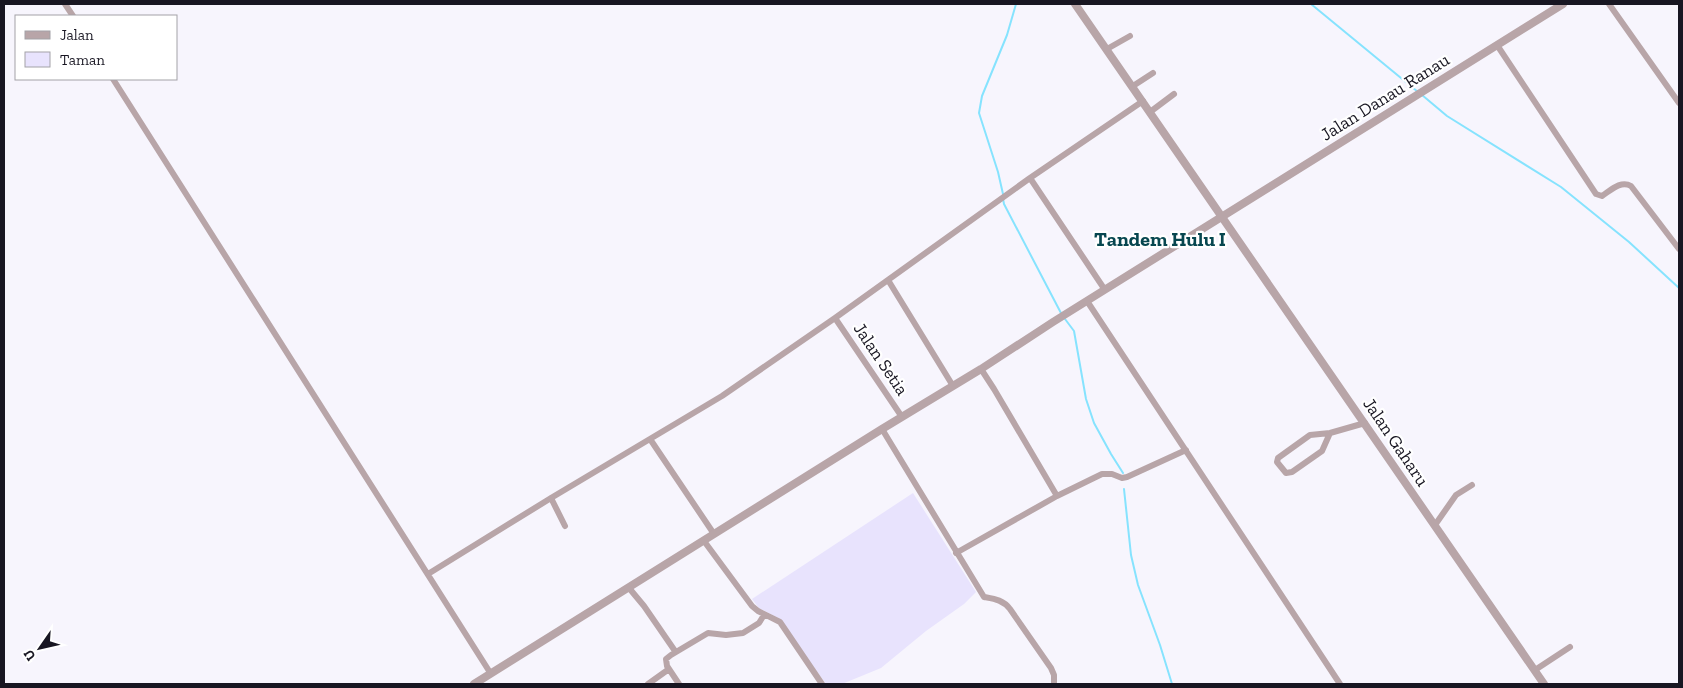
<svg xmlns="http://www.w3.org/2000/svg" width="1683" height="688" viewBox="0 0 1683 688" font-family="'Zilla Slab',serif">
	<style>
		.green { fill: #e8e3fd }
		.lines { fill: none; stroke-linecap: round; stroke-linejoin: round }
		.stream { stroke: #86e3fe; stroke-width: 2 }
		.minor { stroke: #b8a5a8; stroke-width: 6 }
		.tertiary { stroke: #b8a5a8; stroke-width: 8 }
		.labels { text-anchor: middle; stroke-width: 4.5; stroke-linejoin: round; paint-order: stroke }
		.street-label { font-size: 18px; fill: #181622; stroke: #fff }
		.quarter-label { font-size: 20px; font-weight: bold; fill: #074750; stroke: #fff }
	</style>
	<rect width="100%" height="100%" fill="#f7f5fd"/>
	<!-- green -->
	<path class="green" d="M913,493L976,592L964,604L926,631L881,668L842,684H826L778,618L759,608L752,599Z"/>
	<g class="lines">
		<!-- stream -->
		<path class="stream" d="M1311,4L1418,92
			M1422,95L1447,116L1561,187L1629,242L1679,288
			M1003,194L998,172L979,113L982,96L1007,35L1016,4
			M1003,199L1004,204L1062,315
			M1065,319L1074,331L1086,399L1094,423L1111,454L1123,473
			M1124,489L1131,555L1138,585L1160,645L1172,684"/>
		<!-- minor -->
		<path class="minor" d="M65,4L73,16
			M1609,4L1679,103
			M1497,45L1596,194L1602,196C1611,190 1621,180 1631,186L1679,249
			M1107,49L1130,36
			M113,79L491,674
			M1133,86L1153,73
			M1150,112L1174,94
			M1030,178L1105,290
			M888,280L953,386
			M1087,301L1340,684
			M835,318L902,417
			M981,369L994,389L1057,496
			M882,429L984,597C995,599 1003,600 1010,609L1051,668L1054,675V684
			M1330,433L1322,451L1292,472L1286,473L1277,462L1278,458L1310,435L1330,433L1365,423
			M650,439L714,534
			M551,498L565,526
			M1435,525L1456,495L1472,485
			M704,541L752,606L758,611L780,622L822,684
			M956,553L1057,496L1102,474H1112L1122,478L1127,477L1186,450
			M428,574L551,498L722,396L835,318L1030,178L1143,101
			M629,588L644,606L675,651
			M1535,670L1570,647
			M648,684L669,669
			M679,684L667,666L666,659L671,655L708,633L726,635L743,633L759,623L764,615"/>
		<!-- tertiary -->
		<path class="tertiary" d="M1075,4L1544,684
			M474,684L882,429L981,369L1053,322L1563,4"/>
	</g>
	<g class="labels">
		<!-- street labels -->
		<g class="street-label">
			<text transform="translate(1385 97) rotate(-32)" y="6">Jalan Danau Ranau</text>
			<text transform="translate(881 359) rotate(56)" y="6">Jalan Setia</text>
			<text transform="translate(1396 442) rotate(56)" y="6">Jalan Gaharu</text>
		</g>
		<!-- quarter labels -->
		<g class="quarter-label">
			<text x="1160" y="246">Tandem Hulu I</text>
		</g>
	</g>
	<!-- border -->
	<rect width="1683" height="688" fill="none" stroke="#181622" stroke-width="10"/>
	<!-- legend -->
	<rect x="15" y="15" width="162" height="65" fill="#ffffff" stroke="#a3a2a7"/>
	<rect x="25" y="31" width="25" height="8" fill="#b8a5a8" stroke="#a3a2a7"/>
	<text x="60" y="40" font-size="15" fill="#181622">Jalan</text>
	<rect x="25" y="52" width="25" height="15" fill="#e8e3fd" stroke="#a3a2a7"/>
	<text x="60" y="65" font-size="15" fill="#181622">Taman</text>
	<!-- north arrow -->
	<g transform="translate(40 648) rotate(236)" stroke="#ffffff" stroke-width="4" paint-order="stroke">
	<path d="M0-4L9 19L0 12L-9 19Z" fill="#181622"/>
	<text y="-8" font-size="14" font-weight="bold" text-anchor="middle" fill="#181622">U</text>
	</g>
</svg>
